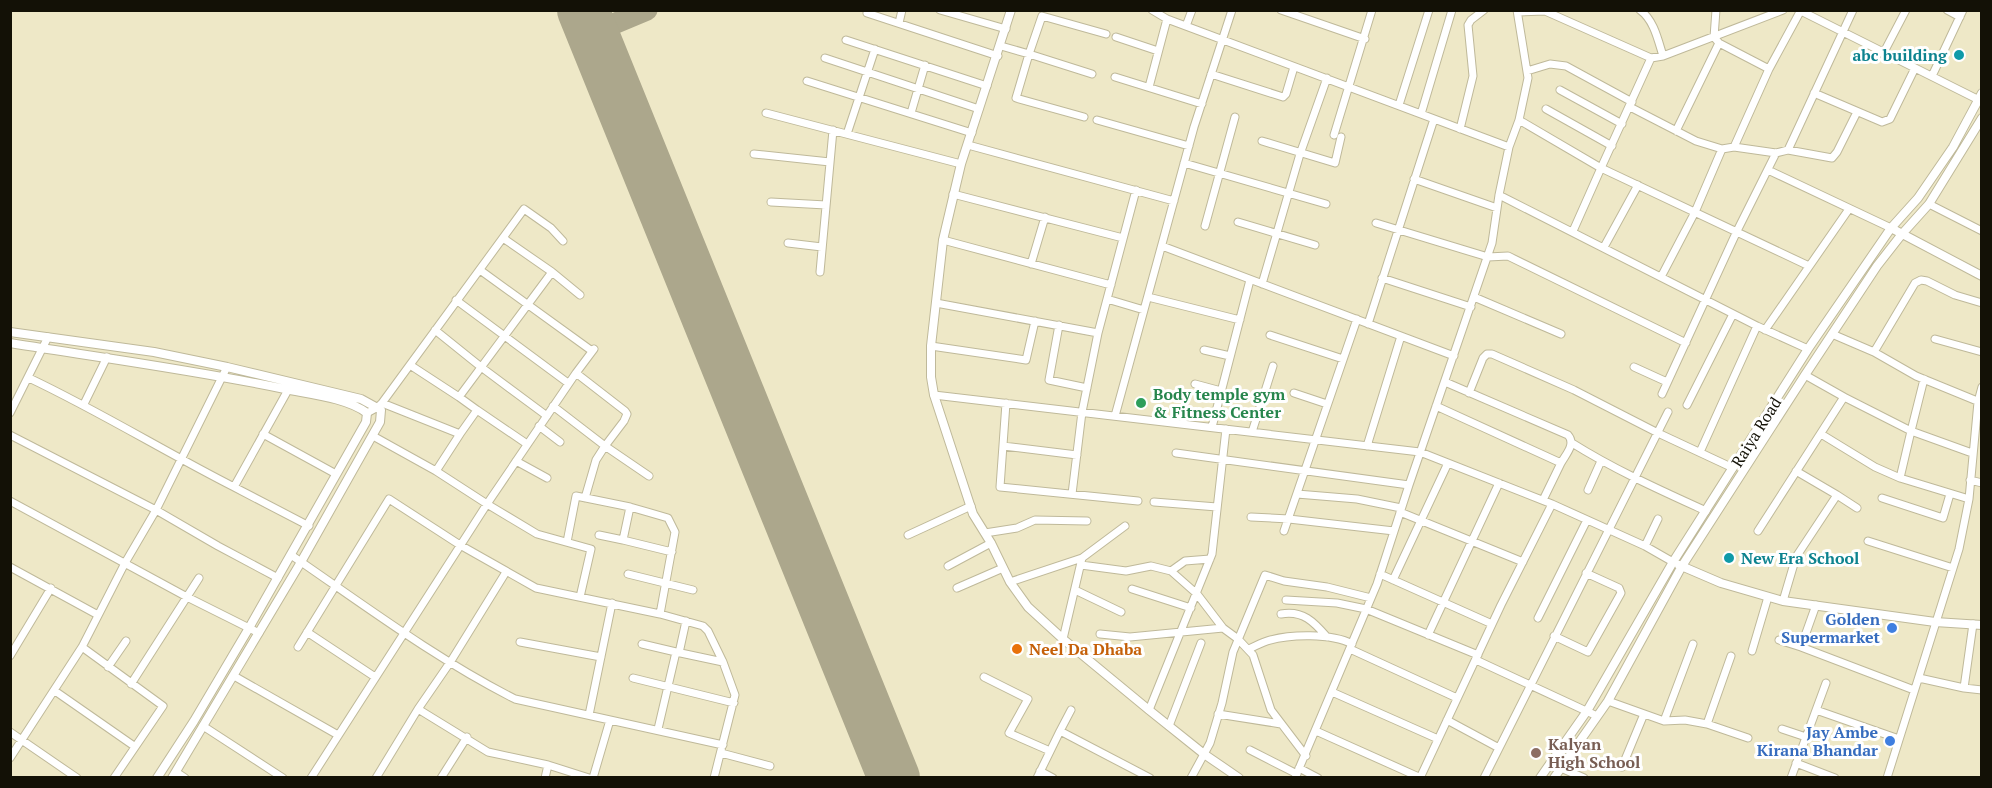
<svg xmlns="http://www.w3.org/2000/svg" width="1992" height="788" viewBox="0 0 1992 788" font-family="'PT Serif',serif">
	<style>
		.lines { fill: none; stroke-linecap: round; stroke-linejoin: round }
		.taxiway { stroke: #aca78c; stroke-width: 21 }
		.runway { stroke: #aca78c; stroke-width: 52 }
		.minor-casing { stroke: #bfb99a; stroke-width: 9 }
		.tertiary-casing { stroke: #bfb99a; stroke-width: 10 }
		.minor { stroke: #fff; stroke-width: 7 }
		.tertiary { stroke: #fff; stroke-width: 8 }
		.culture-dot { fill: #0f9aa8; stroke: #fff; stroke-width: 2 }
		.leisure-dot { fill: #2e9e5b; stroke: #fff; stroke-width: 2 }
		.shop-dot { fill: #3f7fe0; stroke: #fff; stroke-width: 2 }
		.food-dot { fill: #e8710a; stroke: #fff; stroke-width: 2 }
		.education-dot { fill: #8d6e63; stroke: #fff; stroke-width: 2 }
		.labels { text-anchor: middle; stroke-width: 6; stroke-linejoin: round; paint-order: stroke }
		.culture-label { font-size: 16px; font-weight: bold; fill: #0d838f; stroke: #fff; text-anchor: end }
		.leisure-label { font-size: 16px; font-weight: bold; fill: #27864d; stroke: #fff; text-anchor: start }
		.street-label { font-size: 16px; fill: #131106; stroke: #fff }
		.shop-label { font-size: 16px; font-weight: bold; fill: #366cbe; stroke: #fff; text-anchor: end }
		.food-label { font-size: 16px; font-weight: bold; fill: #c56008; stroke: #fff; text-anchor: start }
		.education-label { font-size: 16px; font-weight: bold; fill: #785e54; stroke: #fff; text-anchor: start }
	</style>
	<rect width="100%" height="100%" fill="#eee8c7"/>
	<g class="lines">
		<!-- taxiway -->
		<path class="taxiway" d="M585,10L586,17
			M592,33L647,10"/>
		<!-- runway -->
		<path class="runway" d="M583,10L894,778"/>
		<!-- minor casing -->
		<g class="minor-casing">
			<path id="minor" d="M940,10L1006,29
				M1152,10L1167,19L1509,147
				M1281,10L1365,39
				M1640,10C1654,20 1658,40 1663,56
				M1716,10L1714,37L1719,43L1769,69
				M1947,10L1960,17
				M1801,11L1981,101
				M1518,12L1545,11L1651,58L1663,56L1783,10
				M867,13L998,56
				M899,23L902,10
				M1186,26L1192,10
				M1116,37L1158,51
				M846,40L987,86
				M1001,46L1029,54L1042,16L1106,34
				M1883,54L1906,10
				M825,58L979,109
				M1527,71L1550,64L1566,66L1632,102
				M1211,74L1283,97L1286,94L1294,67
				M1932,76L1963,10
				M1115,77L1202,104
				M807,81L972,133
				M1149,87L1167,19
				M1560,90L1622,124
				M1814,93L1882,122L1890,119L1915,68
				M1399,105L1429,10
				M1630,107L1696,141L1722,149L1695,212L1661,277
				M1546,109L1612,146
				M766,113L961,164
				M911,113L925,65
				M1421,114L1452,10
				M1084,117L1016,98L1029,54L1092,74
				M1097,120L1189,146
				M1519,120L1601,168L1651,58
				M1460,129L1473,76L1468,25L1471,20L1484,10
				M1676,131L1719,43
				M847,134L875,49
				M1334,135L1372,10
				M1262,141L1335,163L1341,137
				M968,145L1174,201
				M1734,147L1769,69L1801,10
				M1722,149L1734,147L1776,153L1788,150L1832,158L1837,152L1857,112
				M1788,150L1853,10
				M754,154L830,162
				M1184,163L1326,204
				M1768,170L1891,228
				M1414,179L1497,208
				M953,194L1123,238
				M1499,195L1757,326L1808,349
				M771,202L826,205
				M1929,204L1982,231
				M1238,222L1315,245
				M1376,223L1488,257L1508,256L1686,343
				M1205,226L1235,117
				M1573,231L1601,168L1809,266
				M943,240L1111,285
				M788,243L822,247
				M1162,246L1454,356
				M1604,247L1638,185
				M1031,264L1045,217
				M480,270L592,351
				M552,272L580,295
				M820,272L833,130
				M1382,278L1471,307
				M1262,284L1300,154L1327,78
				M1148,297L1240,320
				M1474,297L1561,334
				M1107,299L1144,310
				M456,300L568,383
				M936,303L1098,333L1082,412L1072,494
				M1368,324L1434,119
				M1059,325L1049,380L1087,388
				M435,330L481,367L547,416
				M1765,330L1849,209
				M1098,333L1136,190
				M1832,334L1874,352L1916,376L1982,403
				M1270,335L1343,359
				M1935,339L1982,352
				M931,346L1026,360L1035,321
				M1204,350L1230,356
				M1874,352L1915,283L1921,280L1927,281L1955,295L1982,303
				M410,365L459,397
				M1634,367L1667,382
				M576,373L594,349
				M29,378C99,411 165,452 234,487L288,390
				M1924,379L1911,431L1972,453
				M1445,382L1568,435C1576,444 1566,454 1561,463
				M1195,384L1221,391
				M1294,393L1327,404
				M1469,393L1483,358L1487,354H1492L1574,390L1658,433L1733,468
				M1662,394L1737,231L1776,153
				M934,395L1420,452L1552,504L1645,546L1673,562
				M1844,397L1911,431L1900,478
				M382,403L524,209L551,228L563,241
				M1006,403L1000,487L1138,501
				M84,404L107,357
				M1687,405L1733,314
				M553,406L605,446L596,460L585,498
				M1436,406L1561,463L1543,500
				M477,410L527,444
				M10,413L48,337
				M367,413L378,407L382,403L460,434L477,410L459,397L552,272L503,238
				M1115,416L1194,127L1232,10
				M539,426L560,442
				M1212,427L1250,280
				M1252,432L1273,366
				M263,434L336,474
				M1821,434L1875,467L1900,478L1969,499
				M10,435L156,510L218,546L278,578
				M373,436L436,471L487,504L576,373L625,411L627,414L624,421L605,446L649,476
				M1572,443C1615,470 1660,490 1706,511
				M1003,446L1077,455
				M1367,446L1401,336
				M1700,452L1757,326
				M1176,453L1409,485
				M516,461L547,478
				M436,471L460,434
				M1970,480L1982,483
				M234,487L309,526
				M1588,490L1601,461
				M1297,494L1357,499L1401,508
				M1837,495L1857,508
				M1882,498L1943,518L1950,494
				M10,501L187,597L259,633
				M1154,502L1217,507
				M630,507L623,540L672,552
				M1400,512L1523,562
				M1251,517L1289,519L1394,531
				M1284,531L1357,319
				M1758,531L1844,397L1805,375
				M985,533L1017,528L1035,520L1087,521
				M599,535L623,540
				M908,535L971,506
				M1868,541L1953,568
				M567,542L576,496L630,507L668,518L675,532L660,614
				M1645,546L1658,519
				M291,555C364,605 436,659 515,699L723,745
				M1081,565L1126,571L1151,566L1171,571L1197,594L1223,628L1130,637L1100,634
				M948,566L991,543
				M10,567L98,615
				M1171,571L1185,561L1210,559
				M506,572L451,661L418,709L488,752L548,765L545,778
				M628,574L693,590
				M1380,574L1492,624
				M1393,580L1448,463
				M1010,582L1082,558
				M957,588L1003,568
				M1132,589L1191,608
				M1075,590L1121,612
				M1286,600L1337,603L1366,609L1478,655
				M1783,601L1796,557L1837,495L1796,471
				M1816,605L1801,647L1914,690
				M1281,614C1303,610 1314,622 1327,637
				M1538,618L1587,520
				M1223,628L1238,639L1253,655L1271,710L1306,756
				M307,632L375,677
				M1428,635L1499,483
				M1554,636L1588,652L1621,593L1619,588L1586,573
				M1063,639L1082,558L1125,526
				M1779,640L1801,647
				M520,642L601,657
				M642,644L676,652
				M82,647L163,706L114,778
				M298,647L389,499L460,545L536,588L660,614L703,626L708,631L723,662L735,695L714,778
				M1249,649C1255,646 1261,643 1267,641C1289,634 1332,633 1352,644
				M1350,649L1457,698
				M1752,651L1768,597
				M679,653L686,621
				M10,656L51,588
				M1476,660L1597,716
				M108,667L126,641
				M234,676L338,735
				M984,677L1028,699L1009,733L1050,751
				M633,678L734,703
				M1919,678L1964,688L1973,624
				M131,684L199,578
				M1964,688L1982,690
				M55,691L134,746
				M1332,692L1438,739
				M1608,701L1664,721L1685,720L1707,724L1731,656
				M1149,710L1212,554L1226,429
				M1816,710L1899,739
				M1218,714L1281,724
				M589,715L612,603
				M1447,720L1499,748
				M1664,721L1693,644
				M1707,724L1748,738
				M203,726L283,778
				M1169,726L1201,643
				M658,729L676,652L723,662
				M1782,729L1806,737
				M1060,731L1071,710
				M1316,731L1421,778
				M10,732L77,778
				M1250,750L1297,774
				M721,753L770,766
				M10,758L82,647L125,563L156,510L227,367
				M1796,763L1835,778
				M548,765L589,778
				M1622,767L1644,714
				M1299,768L1318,778
				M1561,768L1584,778
				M1040,771L1053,778
				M176,772L185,778
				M311,778L487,504L537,534L591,549L580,597
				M376,778L418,709
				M441,778L467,737
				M593,778L610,720
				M1037,778L1060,731L1150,778
				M1191,778L1210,743L1222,703L1233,652L1265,575L1284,581L1327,587L1371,598
				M1295,778L1377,584L1409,485L1492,243L1499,195L1509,147L1519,120L1528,78L1517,10
				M1420,778L1501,605L1552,504
				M1484,778L1668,412
				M1791,778L1826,683
				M1887,778L1959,549L1969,499L1978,402L1982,387"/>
		</g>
		<!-- tertiary casing -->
		<g class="tertiary-casing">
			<path id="tertiary" d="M1011,10L961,164L943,240L931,346V377L934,395L973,514L991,543L1010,582L1028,607L1063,639L1149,710L1204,754L1239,778
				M1891,228L1982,276
				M10,332L154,352L227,367L361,399L381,410L380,422L301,562L172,778
				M10,343C102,358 194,370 285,389C309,394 348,398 367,413L366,422L249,628L194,721L157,778
				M1679,565L1721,583L1783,601L1935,622L1982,625
				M1540,778L1587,711L1673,562L1808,349L1891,228L1918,198L1953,147L1982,93
				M1554,778L1608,701L1682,566L1805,375L1877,266L1902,234L1929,204L1982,118"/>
		</g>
		<!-- minor -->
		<use href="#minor" class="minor"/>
		<!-- tertiary -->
		<use href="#tertiary" class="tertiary"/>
	</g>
	<!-- markers -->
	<g class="culture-dot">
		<circle cx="1959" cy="55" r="6"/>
		<circle cx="1729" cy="558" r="6"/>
	</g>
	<circle class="leisure-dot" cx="1141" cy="403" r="6"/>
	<g class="shop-dot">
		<circle cx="1892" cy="628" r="6"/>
		<circle cx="1890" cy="741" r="6"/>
	</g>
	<circle class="food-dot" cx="1017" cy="649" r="6"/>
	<circle class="education-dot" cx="1536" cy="753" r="6"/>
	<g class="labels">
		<!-- culture labels -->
		<g class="culture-label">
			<text x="1947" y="61">abc building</text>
			<text x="1741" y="564" text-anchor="start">New Era School</text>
		</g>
		<!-- leisure labels -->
		<g class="leisure-label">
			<text x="1153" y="400">Body temple gym<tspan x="1153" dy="18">&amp; Fitness Center</tspan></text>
		</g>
		<!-- street labels -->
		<g class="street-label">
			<text transform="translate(1756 432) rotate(-58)" y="6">Raiya Road</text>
		</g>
		<!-- shop labels -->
		<g class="shop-label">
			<text x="1880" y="625">Golden<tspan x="1880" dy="18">Supermarket</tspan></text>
			<text x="1878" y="738">Jay Ambe<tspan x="1878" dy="18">Kirana Bhandar</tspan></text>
		</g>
		<!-- food labels -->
		<g class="food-label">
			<text x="1029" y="655">Neel Da Dhaba</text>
		</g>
		<!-- education labels -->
		<g class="education-label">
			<text x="1548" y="750">Kalyan<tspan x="1548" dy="18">High School</tspan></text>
		</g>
	</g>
	<!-- border -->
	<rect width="1992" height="788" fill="none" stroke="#131106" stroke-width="24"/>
</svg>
